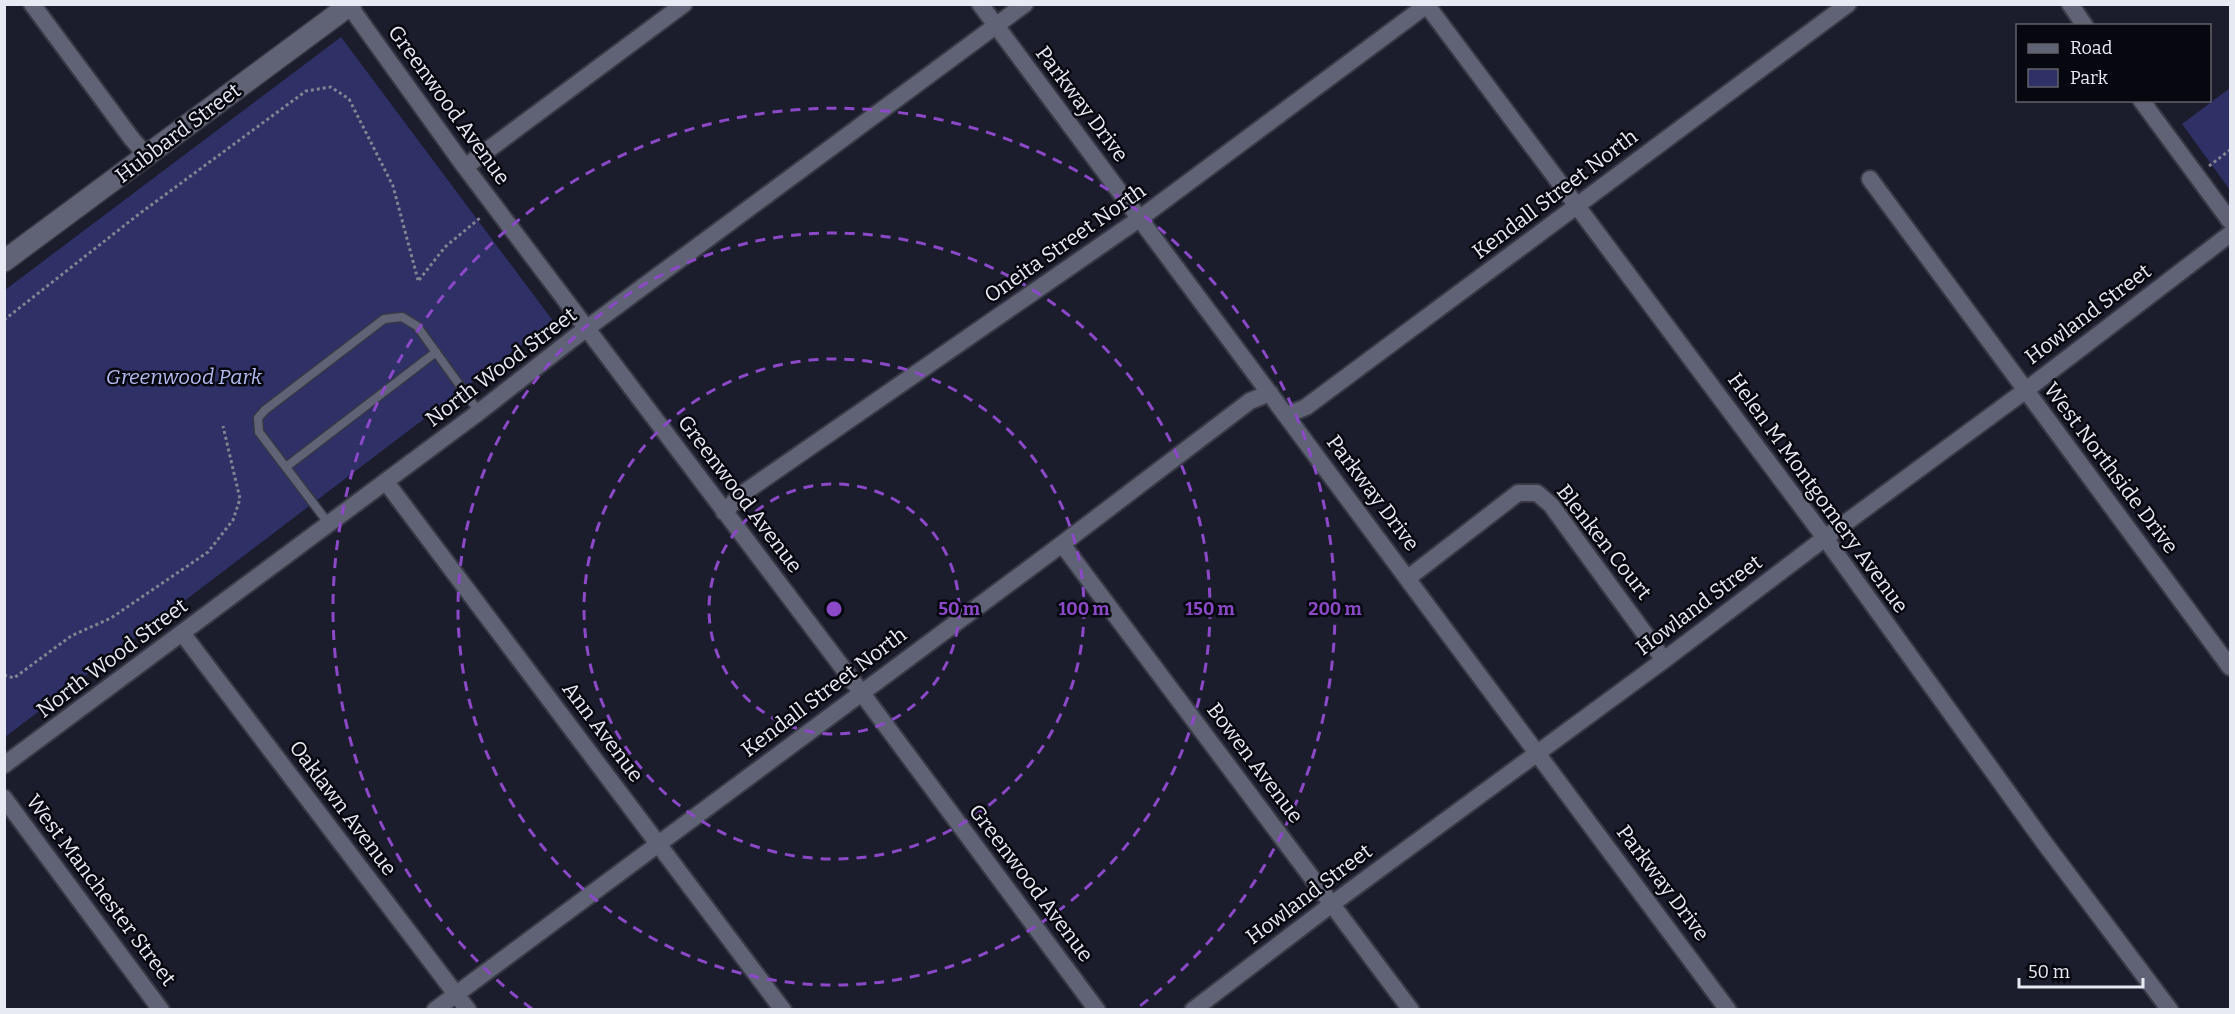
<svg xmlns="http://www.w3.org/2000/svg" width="2235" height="1014" viewBox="0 0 2235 1014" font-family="Bitter,serif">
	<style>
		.green { fill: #2e3066 }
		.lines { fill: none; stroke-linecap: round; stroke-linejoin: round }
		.service-casing { stroke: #383945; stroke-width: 11 }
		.minor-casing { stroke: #383945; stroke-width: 20 }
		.tertiary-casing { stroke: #383945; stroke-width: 24 }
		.path { stroke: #828491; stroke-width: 3; stroke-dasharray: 3 3; stroke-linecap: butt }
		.service { stroke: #606376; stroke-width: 8 }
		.minor { stroke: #606376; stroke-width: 16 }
		.tertiary { stroke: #606376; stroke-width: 21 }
		.ring { fill: none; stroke: #8b48c7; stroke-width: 3; stroke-dasharray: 10 8 }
		.labels { text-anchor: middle; stroke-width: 5; stroke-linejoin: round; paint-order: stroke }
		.street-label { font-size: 21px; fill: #e7e9f3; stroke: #07080f }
		.park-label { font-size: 21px; font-style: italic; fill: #b3baf1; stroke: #07080f }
		.centre { fill: #8b48c7; stroke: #07080f; stroke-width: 3 }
		.ring-label { font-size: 18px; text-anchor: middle; font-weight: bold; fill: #8b48c7; stroke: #07080f; stroke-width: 5; stroke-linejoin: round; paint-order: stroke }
	</style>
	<rect width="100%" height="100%" fill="#1b1d2d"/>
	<!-- green -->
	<path class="green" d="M341,37L553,321L5,737V290Z
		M2230,88V190L2182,124Z"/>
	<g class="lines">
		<!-- service casing -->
		<g class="service-casing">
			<path id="service" d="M286,467L436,352
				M329,524L259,432L258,418L265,410L384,319L402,317L417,326L479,412"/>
		</g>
		<!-- minor casing -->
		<g class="minor-casing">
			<path id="minor" d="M32,4L132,139L147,156
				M348,4L465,167L861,692L1097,1010
				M980,4L1728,1010
				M1426,4L1825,538L2043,841L2170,1010
				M2070,4L2085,26
				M2141,100L2230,221
				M465,167L684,4
				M1870,179L2230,667
				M1287,415L1306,407L1848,4
				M386,482L783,1010
				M724,512L742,494L1139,219L1428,4
				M1062,544L1411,1010
				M1408,578L1518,493H1537L1551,505L1664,660
				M182,633L468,1010
				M4,765L479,412L571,340L1025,4
				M4,798L161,1010
				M435,1010L1062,544L1250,401L1270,393
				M1193,1010L1332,904L1664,660L1825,538L2026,390L2230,234"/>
		</g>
		<!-- tertiary casing -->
		<g class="tertiary-casing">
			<path id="tertiary" d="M4,261L351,4"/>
		</g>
		<!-- path -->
		<path class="path" d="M2209,166L2230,150
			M419,280L445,247L480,218
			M4,320L139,214L306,91L331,87L349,99L393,186L418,280
			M4,675L14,678L71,636L111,618L208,552L233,520L240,499L223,426"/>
		<!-- service -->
		<use href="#service" class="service"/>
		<!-- minor -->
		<use href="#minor" class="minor"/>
		<!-- tertiary -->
		<use href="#tertiary" class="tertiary"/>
	</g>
	<!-- distance rings -->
	<g class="ring">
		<circle cx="834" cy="609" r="125"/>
		<circle cx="834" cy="609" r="250"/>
		<circle cx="834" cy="609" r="376"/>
		<path d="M532 1009A501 501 0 1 1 1136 1009"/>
	</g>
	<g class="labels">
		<!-- street labels -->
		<g class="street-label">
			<text transform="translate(1082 104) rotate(53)" y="7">Parkway Drive</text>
			<text transform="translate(449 105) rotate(54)" y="7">Greenwood Avenue</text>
			<text transform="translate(178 133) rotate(-37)" y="7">Hubbard Street</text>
			<text transform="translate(1555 194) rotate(-37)" y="7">Kendall Street North</text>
			<text transform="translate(1065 243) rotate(-35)" y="7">Oneita Street North</text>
			<text transform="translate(2088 314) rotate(-37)" y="7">Howland Street</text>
			<text transform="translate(501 367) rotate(-37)" y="7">North Wood Street</text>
			<text transform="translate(2111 468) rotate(53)" y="7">West Northside Drive</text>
			<text transform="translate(1373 493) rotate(53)" y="7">Parkway Drive</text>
			<text transform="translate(1818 493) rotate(54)" y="7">Helen M Montgomery Avenue</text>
			<text transform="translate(740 494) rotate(53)" y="7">Greenwood Avenue</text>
			<text transform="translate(1604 542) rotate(52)" y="7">Blenken Court</text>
			<text transform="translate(1699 605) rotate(-37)" y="7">Howland Street</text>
			<text transform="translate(112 658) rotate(-37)" y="7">North Wood Street</text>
			<text transform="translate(824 692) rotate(-37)" y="7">Kendall Street North</text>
			<text transform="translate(603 732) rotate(53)" y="7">Ann Avenue</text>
			<text transform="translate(1255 763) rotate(53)" y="7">Bowen Avenue</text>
			<text transform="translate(343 808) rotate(53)" y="7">Oaklawn Avenue</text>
			<text transform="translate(1031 883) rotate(53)" y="7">Greenwood Avenue</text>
			<text transform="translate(1663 883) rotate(53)" y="7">Parkway Drive</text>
			<text transform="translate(101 890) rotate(53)" y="7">West Manchester Street</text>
			<text transform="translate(1309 894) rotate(-37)" y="7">Howland Street</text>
		</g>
		<!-- park labels -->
		<g class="park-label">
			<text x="184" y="384">Greenwood Park</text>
		</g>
	</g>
	<circle cx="834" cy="609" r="9" class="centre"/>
	<g class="ring-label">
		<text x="959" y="615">50 m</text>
		<text x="1084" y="615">100 m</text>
		<text x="1210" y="615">150 m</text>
		<text x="1335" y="615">200 m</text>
	</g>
	<!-- border -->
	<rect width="2235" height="1014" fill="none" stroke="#e7e9f3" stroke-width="12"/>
	<!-- legend -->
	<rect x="2016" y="24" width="195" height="78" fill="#07080f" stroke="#61626a" stroke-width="1.5"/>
	<rect x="2028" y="44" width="30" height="9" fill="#606376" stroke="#61626a" stroke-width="1.5"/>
	<text x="2070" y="54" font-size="18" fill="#e7e9f3">Road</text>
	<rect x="2028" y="69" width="30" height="18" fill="#2e3066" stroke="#61626a" stroke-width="1.5"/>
	<text x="2070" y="84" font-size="18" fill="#e7e9f3">Park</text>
	<!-- scale -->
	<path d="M2019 978v9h124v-9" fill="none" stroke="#e7e9f3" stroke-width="3"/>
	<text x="2028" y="978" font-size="18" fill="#e7e9f3" stroke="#07080f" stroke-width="4.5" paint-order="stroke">50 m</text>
</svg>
